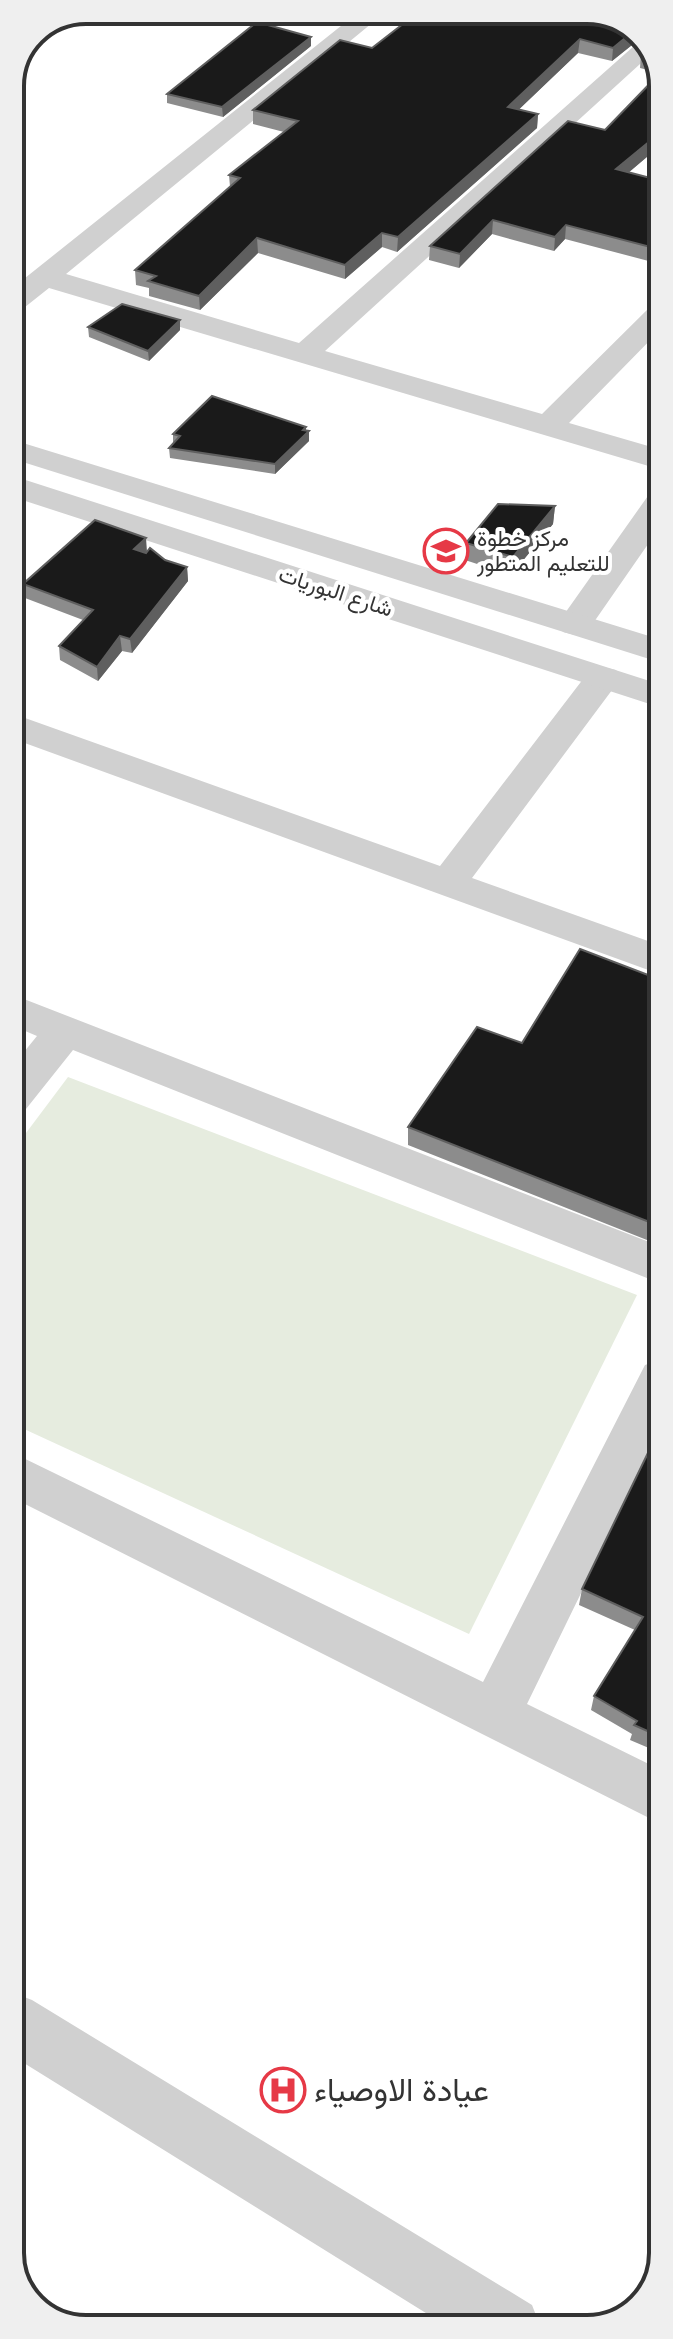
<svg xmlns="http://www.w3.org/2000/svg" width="673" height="2339" viewBox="0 0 673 2339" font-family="Poppins,Vazirmatn,sans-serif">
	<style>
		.green { fill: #e6ecdf }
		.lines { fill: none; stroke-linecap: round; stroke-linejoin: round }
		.minor { fill: #d0d0d0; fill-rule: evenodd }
		.tertiary { fill: #d0d0d0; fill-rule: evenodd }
		.wall { fill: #8c8c8c }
		.shaded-wall { fill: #5f5f5f }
		.building { fill: #1a1a1a; stroke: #5f5f5f; stroke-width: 2 }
		.labels { text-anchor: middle; stroke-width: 8; stroke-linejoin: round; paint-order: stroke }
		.far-poi-label { font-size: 22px; fill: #333; stroke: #fff; text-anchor: start }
		.far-street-label { font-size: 22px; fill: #333; stroke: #fff }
		.near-poi-label { font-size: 32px; fill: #333; stroke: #fff; text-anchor: start }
		.rim { fill: none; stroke: #333; stroke-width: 4 }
	</style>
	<rect width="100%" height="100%" fill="#fff"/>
	<!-- green -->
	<path class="green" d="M68,1077L637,1295L469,1634L11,1423V1153Z"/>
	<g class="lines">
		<!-- minor -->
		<path class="minor" d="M361,10H388L66,274L299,343L643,38L651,54L325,351L542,414L652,305L662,302V328L569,423L662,450V470L49,288L20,311L10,314V290Z
			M662,490V524L587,632L575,635L563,632L558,624L563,616L650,493Z
			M603,667L616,670L621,678L472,878L662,946V975L11,738V713L440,866L590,670Z
			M11,994L662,1247V1284L73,1050L26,1109L11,1114V1068L37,1036L11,1025Z
			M662,1359V1427L527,1704L663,1771V1825L11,1497V1452L483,1682L645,1365Z
			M11,1992L32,2000L532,2305L541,2328H450L11,2055Z"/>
		<!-- tertiary -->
		<path class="tertiary" d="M10,439L662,640V663L10,458Z
			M10,475L662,685V708L10,496Z"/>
	</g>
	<!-- wall -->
	<path class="wall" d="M637,29L642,37L612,61L578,53L519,109L538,114L537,128L397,252L382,247L345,279L258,253L200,310L149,296V288L136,285L135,270L230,187L229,175L284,132L253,124V110L372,48Z
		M311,46L223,117L167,103V94Z
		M648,48L661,71V145L628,173L662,181V262L660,264L565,239L554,251L492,234L459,268L429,260L430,246L605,130L660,73L640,68L641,54Z
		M180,320V330L149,361L89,337L88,327Z
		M306,430L309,441L275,474L170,458L169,448L173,443V434Z
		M555,506L553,524L511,575L465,560L466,543Z
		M147,551L165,560L187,567L188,581L132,653L122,651L98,681L60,660L59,646L83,620L25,598L23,584Z
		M662,958V1246L408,1145V1127L522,1043L648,975Z
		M662,1424L663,1754L630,1740L632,1734L591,1710L594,1696L635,1630L579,1605L582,1589Z"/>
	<!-- shaded-wall -->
	<path class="shaded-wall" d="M636,29L642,37L612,61L613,48Z
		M311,37V46L223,117L222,107Z
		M580,39L578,53L507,121L508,107Z
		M538,114L537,128L397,252L398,237Z
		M661,132V145L615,184L616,169Z
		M493,220L492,234L459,268L460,254Z
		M566,225L565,239L554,251L555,237Z
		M382,233V247L345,279V265Z
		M257,238L258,253L200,310L199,296Z
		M180,320V330L149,361L148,351Z
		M306,427V434L309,431V441L275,474V464Z
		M555,506L553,524L511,575L513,557Z
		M146,538L147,552L135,563L134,549Z
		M187,567L188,581L132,653L130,639Z
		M120,636L122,651L98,681L97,667Z"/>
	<!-- building -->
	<path class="building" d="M421,10L596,11L636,29L613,48L580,39L508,107L538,114L398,237L382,233L345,265L257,238L199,296L148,281L156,276L135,270L240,178L229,175L298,121L253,110L340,40L372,48Z
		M257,22L311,37L222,107L167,94Z
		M648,48L653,57L641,54Z
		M661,72V132L616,169L662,181V250L566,225L555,237L493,220L460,254L430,246L568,121L605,130Z
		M122,304L180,320L148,351L88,327Z
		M212,396L306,427L303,430L309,431L275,464L169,448L180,436L173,434Z
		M498,504L555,506L513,557L466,543Z
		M95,520L146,538L134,549L146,553L150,548L165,560L187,567L130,639L120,636L97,667L59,646L93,610L23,584Z
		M580,949L648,975L658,958H662V1227L408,1127L477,1027L522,1043Z
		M662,1424L663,1738L634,1725L637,1721L594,1696L643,1617L582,1589Z"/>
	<!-- icons -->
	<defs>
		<g id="school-ring" transform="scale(2.3)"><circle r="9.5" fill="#fff" stroke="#e63946" stroke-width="1.5"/><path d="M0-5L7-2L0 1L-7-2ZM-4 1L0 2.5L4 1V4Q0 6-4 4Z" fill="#e63946"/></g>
		<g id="hospital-ring" transform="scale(2.3)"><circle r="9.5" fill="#fff" stroke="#e63946" stroke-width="1.5"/><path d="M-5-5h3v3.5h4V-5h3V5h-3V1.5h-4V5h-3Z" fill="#e63946"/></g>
	</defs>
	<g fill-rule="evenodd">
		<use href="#school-ring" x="446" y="551"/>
		<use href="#hospital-ring" x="283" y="2090"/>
	</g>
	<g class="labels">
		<!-- far-poi labels -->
		<g class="far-poi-label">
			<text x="477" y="546">مركز خطوة<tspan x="477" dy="25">للتعليم المتطور</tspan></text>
		</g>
		<!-- far-street labels -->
		<g class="far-street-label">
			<text transform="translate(336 591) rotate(18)" y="8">شارع البوريات</text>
		</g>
		<!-- near-poi labels -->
		<g class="near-poi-label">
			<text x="314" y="2101">عيادة الاوصياء</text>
		</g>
	</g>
	<!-- crop -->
	<path d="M0 0H673V2339H0ZM86 24H587A62 62 0 0 1 649 86V2253A62 62 0 0 1 587 2315H86A62 62 0 0 1 24 2253V86A62 62 0 0 1 86 24Z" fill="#efefef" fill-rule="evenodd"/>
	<path class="rim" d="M86 24H587A62 62 0 0 1 649 86V2253A62 62 0 0 1 587 2315H86A62 62 0 0 1 24 2253V86A62 62 0 0 1 86 24Z"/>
</svg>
